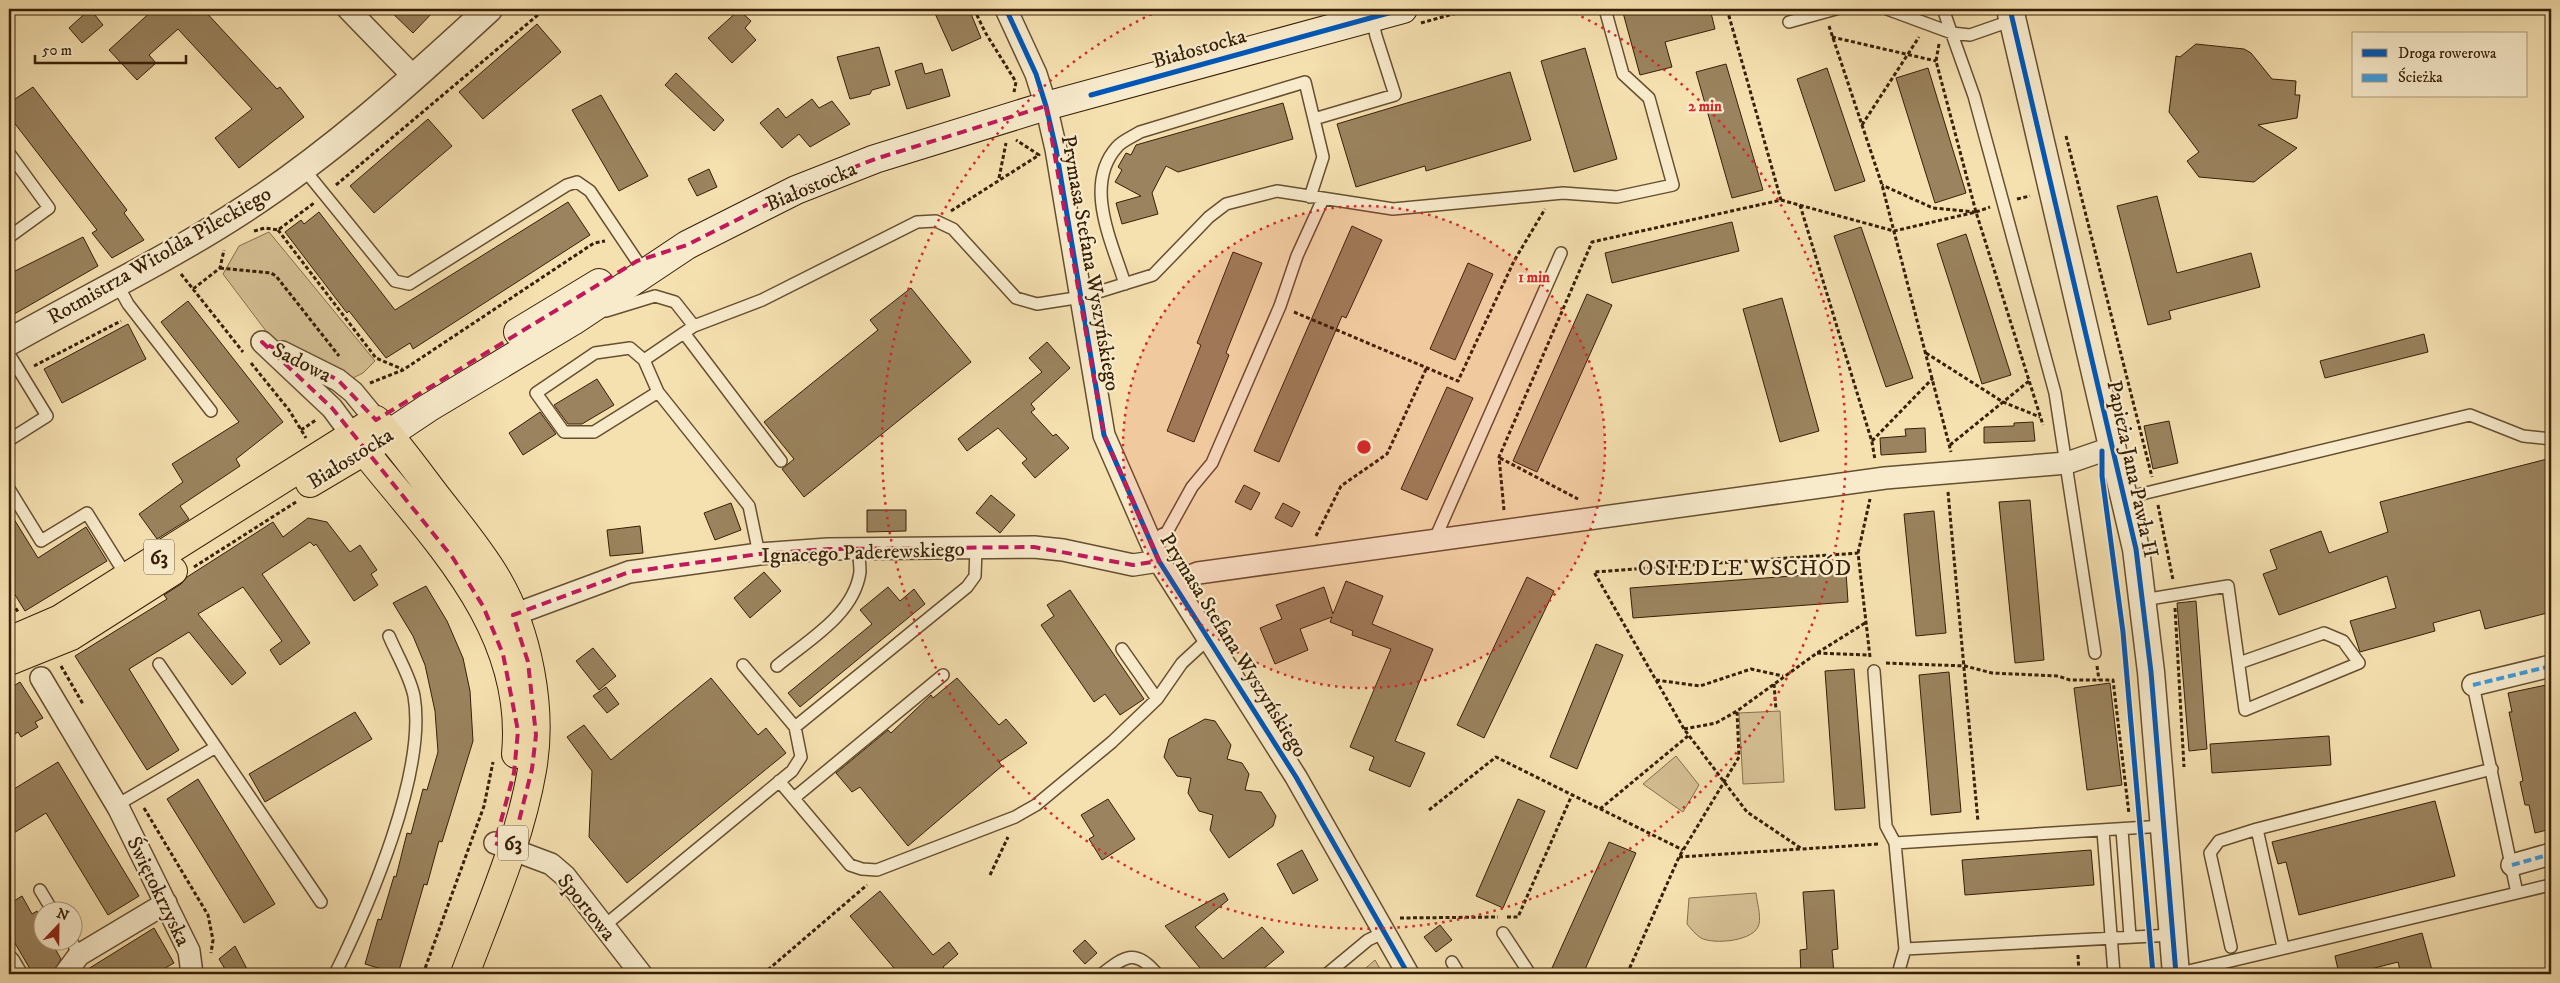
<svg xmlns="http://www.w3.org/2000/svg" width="2560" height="983" viewBox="0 0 2560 983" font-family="'IM FELL DW Pica',serif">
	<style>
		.green { fill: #d5bf93; stroke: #866f4c }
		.building { fill: #9a835e; stroke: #371f06 }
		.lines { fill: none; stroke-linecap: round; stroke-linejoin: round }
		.service-casing { stroke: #664f30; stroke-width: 14 }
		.minor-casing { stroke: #664f30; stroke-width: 24 }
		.tertiary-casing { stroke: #664f30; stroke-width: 29 }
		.secondary-casing { stroke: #371f06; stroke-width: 30 }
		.primary-casing { stroke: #371f06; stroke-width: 30 }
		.path { stroke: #371f06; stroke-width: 3; stroke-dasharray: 4 2.5; stroke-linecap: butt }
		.service { stroke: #f8ebcc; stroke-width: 11 }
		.minor { stroke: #f8ebcc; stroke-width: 21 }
		.tertiary { stroke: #f8ebcc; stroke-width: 26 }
		.secondary { stroke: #f8ebcc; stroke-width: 28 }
		.primary { stroke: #f5e0b0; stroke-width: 28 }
		.quiet { stroke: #3e9bdd; stroke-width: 4; stroke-dasharray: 8 4; stroke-linecap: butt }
		.cycleway-casing { stroke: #f8ebcc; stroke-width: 8 }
		.cycleway { stroke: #0057b8; stroke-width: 5 }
		.marked { fill: none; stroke: #c2185b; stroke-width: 4; stroke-dasharray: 10 6; stroke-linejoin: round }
		.ring { fill: none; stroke: #d62828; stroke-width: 2.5; stroke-dasharray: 2.5 5 }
		.labels { text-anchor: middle; stroke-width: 4.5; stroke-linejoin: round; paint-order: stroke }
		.shield { fill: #f8ebcc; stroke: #715c41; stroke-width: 1 }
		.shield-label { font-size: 20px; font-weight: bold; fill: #371f06 }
		.street-label { font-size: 21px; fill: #371f06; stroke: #f8ebcc }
		.neighbourhood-label { font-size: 22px; letter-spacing: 1px; fill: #371f06; stroke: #f8ebcc }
		.centre { fill: #d62828; stroke: #f8ebcc; stroke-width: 2.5 }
		.ring-label { font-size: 15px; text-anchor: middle; font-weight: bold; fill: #d62828; stroke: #f8ebcc; stroke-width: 4.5; stroke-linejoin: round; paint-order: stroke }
	</style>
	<rect width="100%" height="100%" fill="#f5e0b0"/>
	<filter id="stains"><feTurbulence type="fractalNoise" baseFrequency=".004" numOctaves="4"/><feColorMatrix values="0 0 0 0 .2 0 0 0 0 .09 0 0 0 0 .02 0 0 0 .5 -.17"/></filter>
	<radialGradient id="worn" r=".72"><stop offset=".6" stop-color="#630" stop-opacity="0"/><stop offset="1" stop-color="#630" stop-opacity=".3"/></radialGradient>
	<!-- green -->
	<path class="green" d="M269,232L375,361L363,373L353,378L272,339L223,274L239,246Z
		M1780,711L1784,782L1743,784L1739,713Z
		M1676,756L1699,785L1683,812L1643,784Z
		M1756,893C1757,902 1761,915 1759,924C1756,941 1714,945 1701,938C1696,935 1691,929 1687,924L1689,898Z
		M1375,960L1383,974H1359Z"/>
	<!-- building -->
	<path class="building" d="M90,9L103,25L82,43L69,28Z
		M154,9H203L277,89L280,87L304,117L239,168L215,138L252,109L178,29L149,55L156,63L137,80L109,50Z
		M388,9H436L413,33Z
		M933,9H969L981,38L952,51Z
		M1622,9H1710L1715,29L1665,42L1672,67L1640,75Z
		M739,10L751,21L745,28L756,40L732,63L708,38Z
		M537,24L561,52L483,119L459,92Z
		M2196,44L2244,49L2251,53L2272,79L2296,81L2295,95H2300L2297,118L2258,125L2297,148L2254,182L2199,177L2187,161L2199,152L2169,112L2176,56L2180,57Z
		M879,47L890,85L872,90L870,94L850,99L837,57Z
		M1585,48L1617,159L1574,172L1541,61Z
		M922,63L925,74L942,69L950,96L907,109L895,71Z
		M1726,64L1763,190L1732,198L1696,72Z
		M1827,68L1865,181L1835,191L1797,79Z
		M1928,68L1966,193L1935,203L1896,78Z
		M1510,72L1531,140L1426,171L1425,166L1356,187L1337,124Z
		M676,73L724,120L714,131L665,85Z
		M33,87L127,210L124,213L144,240L112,258L92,233L97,230L9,116V103Z
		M601,95L648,176L619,191L572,110Z
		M812,99L819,108L832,101L850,124L810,147L799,134L782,148L760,123L778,108L786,118Z
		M1283,103L1293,139L1178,172L1166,166L1152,193L1158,214L1122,224L1116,203L1141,196L1115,182L1122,170L1118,167L1126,153L1131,155L1136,145Z
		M428,119L452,146L374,213L350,186Z
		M709,169L717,187L697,196L688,179Z
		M2157,196L2177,273L2251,253L2260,287L2169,311L2171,319L2148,325L2117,206Z
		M568,202L590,235L413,349L410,343L386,358L349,311L347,313L285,232L301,220L304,224L319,212L395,310Z
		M1732,222L1739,251L1612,283L1605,253Z
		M1352,226L1382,240L1346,318L1342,316L1279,462L1254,451Z
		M1861,227L1913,378L1886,387L1834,236Z
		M1966,234L2011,375L1982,384L1937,244Z
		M83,237L98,266L9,317V274Z
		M1233,252L1262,263L1226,353L1229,355L1194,442L1167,431L1201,345L1197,343Z
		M1468,263L1493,274L1455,360L1430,349Z
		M911,288L971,362L804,497L782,469L794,459L764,422L878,330L870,320Z
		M1587,294L1612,305L1537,472L1513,461Z
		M1782,298L1819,431L1780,442L1743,309Z
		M188,301L283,422L236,459L240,466L180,506L189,519L157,539L139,514L183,482L172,464L239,422L161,322Z
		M128,324L146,359L62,403L44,369Z
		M2424,334L2428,352L2325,378L2320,361Z
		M1047,342L1070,368L1031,404L1035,409L1031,412L1053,436L1056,434L1069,448L1035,478L1022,463L1027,459L998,428L967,451L958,439L1042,372L1029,358Z
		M597,379L614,405L582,424H568L554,405Z
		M1447,387L1473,398L1427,500L1401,489Z
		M540,412L556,434L523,455L509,433Z
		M2169,421L2178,463L2153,469L2144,426Z
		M2033,422L2035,441L1984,443V427L2014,426V423Z
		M1925,428L1926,452L1881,455L1880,438L1906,436L1905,429Z
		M2551,458V612L2485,629L2480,610L2433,623L2435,631L2360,652L2350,621L2396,608L2387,576L2279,615L2263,574L2277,569L2270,550L2321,531L2329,553L2388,532L2380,502Z
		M1244,485L1260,493L1251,510L1235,502Z
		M991,495L1015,515L1000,533L976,513Z
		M2030,500L2044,660L2015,663L1999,502Z
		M731,503L741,530L715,540L704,513Z
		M1283,503L1300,512L1292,527L1275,518Z
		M867,510H906V531L867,532Z
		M9,511L38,558L86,527L107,561L25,611L9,585Z
		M1934,511L1946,633L1916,636L1904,514Z
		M308,518L327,522L350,552L360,545L377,570L371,574L378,585L354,601L316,544L314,546L310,542L262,574L310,643L280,665L270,650L282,641L243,587L198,614L246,673L232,685L189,632L129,669L179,750L147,770L75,656L167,599L164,595L181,584L187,577L273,522L283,537Z
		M640,526L643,553L610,556L607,530Z
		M764,572L781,591L750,618L734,598Z
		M1846,572L1848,602L1633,618L1630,588Z
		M1527,577L1554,591L1484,738L1457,725Z
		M1346,581L1383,596L1372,624L1433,649L1395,741L1425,753L1410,787L1369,770L1374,757L1350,747L1391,649L1352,635L1353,631L1330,622L1332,617L1300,629L1308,650L1275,664L1260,628L1282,619L1276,605L1324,587L1333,614Z
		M426,586L447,621L463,658L470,691L473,741L442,842L439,841L427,885L424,884L398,974L365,964L378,919L381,920L394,876L396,877L407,833L411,834L423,789L427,790L438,752L435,711L425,665L413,636L393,603Z
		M888,587L900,601L914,589L925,604L800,707L788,693L872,624L860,610Z
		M1070,590L1144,699L1120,715L1105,694L1094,702L1041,625L1054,616L1047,605Z
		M2196,601L2207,749L2189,751L2177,603Z
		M1596,644L1623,655L1577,769L1550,757Z
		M593,648L616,676L599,690L576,661Z
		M1854,669L1865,808L1835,810L1825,671Z
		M1949,672L1961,812L1931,815L1919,675Z
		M711,678L758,735L766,728L786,753L627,883L589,837L592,771L567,737L584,725L611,760Z
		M957,678L999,725L1006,719L1027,743L999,762L1002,766L908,846L860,787L852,792L836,773L888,730L891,733L931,695L933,698Z
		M20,682L43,718L35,722L38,727L21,737L18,732L9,738V689Z
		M2110,683L2122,785L2087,790L2074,688Z
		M2551,684V829L2535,833L2529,805H2525L2520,782L2523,781L2509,712H2512L2508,693Z
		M606,687L619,704L607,713L593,696Z
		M355,712L372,739L265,802L249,774Z
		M1205,719L1215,721L1231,745L1227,759L1242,763L1249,774L1245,790L1261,792L1276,816L1273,826L1229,858L1210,830L1213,815L1199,811L1188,793L1191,778L1177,776L1164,757L1169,739Z
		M2329,736L2331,765L2212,773L2210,744Z
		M58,762L139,896L108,915L46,813L9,836V792Z
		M198,779L275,904L244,923L167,799Z
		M1108,799L1135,839L1102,860L1089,839L1094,836L1081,815Z
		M1518,799L1545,811L1503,908L1476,896Z
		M2435,801L2455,876L2299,915L2286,862L2278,864L2272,842Z
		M1609,842L1636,853L1583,974H1565L1552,968Z
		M1302,850L1318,880L1293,894L1277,864Z
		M2091,850L2094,885L1965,895L1962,860Z
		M1834,890L1838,949L1832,950L1834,974H1801L1800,950L1807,949L1803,892Z
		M880,891L933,955L949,942L958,954L943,967L949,974H899L850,916Z
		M1224,893L1228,900L1195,927L1223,959L1262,927L1284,952L1257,974H1205L1165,926Z
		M22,896L32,914L37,911L42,921V940H50L61,959L53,974H33L9,933V904Z
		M1440,925L1452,940L1436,952L1424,937Z
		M154,928L174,963L155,974H80Z
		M2422,933L2433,974H2401L2398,962L2351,974H2339L2335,956Z
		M1085,940L1097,953L1085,964L1073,951Z
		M235,946L247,969L237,974H228L219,959Z"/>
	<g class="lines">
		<!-- service casing -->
		<g class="service-casing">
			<path id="service" d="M1887,9L1952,33L1970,35L2013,20
				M1943,9L1974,96L2055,393L2095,653
				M1789,22L1836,9
				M1314,119L1395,95L1376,36L1372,18
				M9,153L49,208L9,237
				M303,168L395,281L409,284L567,185L577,182L590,191L637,261
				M116,282L128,304L211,411
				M1125,284C1112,242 1083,185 1117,147C1122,141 1132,137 1140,132L1305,82L1323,157L1310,197
				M606,311L655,296L675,302L694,326
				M684,333L781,461
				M9,354L47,416L9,440
				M644,360L630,348L595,353L536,393L564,432H594L658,392
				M9,489L41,541L87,513L127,577
				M2125,498L2470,415L2523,436L2551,439
				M1150,541L1167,532L1192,487L1212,463L1280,306L1297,256L1323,199
				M1434,541L1561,253
				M759,554L749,506L658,392L644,360L694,326L762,300L917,222L936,221L953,229L1016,298L1037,304L1082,297L1153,275L1209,217L1226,204L1277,191L1393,209L1563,193L1617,197L1673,185L1649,98L1623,74L1605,9
				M2143,600L2228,586L2245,710L2359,663L2343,641L2324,633L2239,663
				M1122,649L1157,699
				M743,665L795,727
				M777,666C807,641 854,615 860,572C860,564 859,556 858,548
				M1874,671L1886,826L1895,843L1905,949L1898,974
				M216,747L321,902
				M779,781L850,865L862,869L877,870L1015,817L1036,805L1112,742L1157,699L1182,663L1208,639
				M794,798L943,675
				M117,805L216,747L159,664
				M2122,830L2130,936
				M2103,831L2114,974
				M1895,843L2164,826
				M40,890L52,910
				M2517,893L2546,886
				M604,926L792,771L801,757L795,727L967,587L975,576L976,549
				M1503,933L1530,974
				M71,940L79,955
				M2231,947L2210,853L2219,841L2257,829
				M2283,947L2257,829L2492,769
				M1905,949L2173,935
				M1452,962L1459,974
				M335,974C369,905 427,772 414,696C410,676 397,655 389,636
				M1102,974C1125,956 1136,948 1157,974
				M1327,974L1368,940L1385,932
				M2176,974L2517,893L2473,685"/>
		</g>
		<!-- minor casing -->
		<g class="minor-casing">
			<path id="minor" d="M348,9L414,77
				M1006,9L1036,74L1046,106L1056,149L1104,435L1159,561L1296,777L1408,974
				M262,342L332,408L361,447
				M282,352L338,380L353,392L376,420
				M1173,583L1198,573L1885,478L2067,463L2102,451L2114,449
				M513,615L629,572L759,554L828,549L1034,547L1063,550L1133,565L1159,561
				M41,678L119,809L189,951L192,974
				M2473,685L2551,666
				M495,843L551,864L565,876L641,974
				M2512,865L2551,854
				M9,962L16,974
				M65,974L79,955L166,903"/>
		</g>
		<!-- tertiary casing -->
		<g class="tertiary-casing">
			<path id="tertiary" d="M2010,9L2136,549L2151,672L2176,974
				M9,342C85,299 164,261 237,214C328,156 410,82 489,9"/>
		</g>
		<!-- secondary casing -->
		<g class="secondary-casing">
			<path id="secondary" d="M518,332L599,283
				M368,448L428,408L573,321L687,245L796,190L875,159L1046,106L1403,9"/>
		</g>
		<!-- primary casing -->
		<g class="primary-casing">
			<path id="primary" d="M310,483L364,451C435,540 528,629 516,754
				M9,641L60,619L376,420C398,444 417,471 437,497C458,524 480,550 497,579C528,632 543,709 532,770C520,840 490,907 465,974
				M9,661L71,636L173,571"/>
		</g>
		<!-- path -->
		<path class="path" d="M974,9L985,32L1016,82L1014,92
			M1727,9L1781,200
			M1421,23L1471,9
			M1829,26L1882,185L1951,452
			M1832,37L1936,61
			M1939,44L1936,61L1976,212L2043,425
			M1862,125L1919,37
			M2066,136L2152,477
			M999,178L1006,143
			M336,185L539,14L540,9
			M2017,199L2030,196
			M1800,205L1872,442L1875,460
			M951,211L1039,155L1016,140
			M1976,212L1990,207
			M278,230L376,358L402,369
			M254,231L265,228L278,230L314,203
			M220,268L271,273L276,276L339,356
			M181,274L193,289L220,268L224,250
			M193,289L243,352
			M1294,312L1458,381L1514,261L1545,209
			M1926,353L2003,402L2040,417
			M251,363L289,410L306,438
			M34,366L121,321
			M370,383L403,370L594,243L605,241
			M301,430L316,420
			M1872,441L1933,378
			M1950,445L2029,381
			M1500,458L1578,499
			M1948,492L1978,822
			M2158,505L2173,580
			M1504,510L1499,457L1592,242L1781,200L1894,231L1976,212L1933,208L1882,185
			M1316,536L1341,486L1387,454L1427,367
			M1858,553L1870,499
			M194,567L296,502
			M9,597L18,612
			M2175,608L2184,767
			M1817,653L1868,655
			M1870,657L1858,553L1594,572L1684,729L1747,812L1802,849L1879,844
			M1886,663L1965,666L1992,673L2058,676L2070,680H2113L2129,814
			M61,666L83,704
			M2097,666L2099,680
			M1656,680L1700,686L1751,669L1783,676
			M1774,684L1776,710
			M1684,729L1716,723L1737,711L1817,653L1865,623
			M144,808L208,915L213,940L211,953
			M1600,809L1688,736
			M1429,810L1496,757L1683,850
			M1679,857L1800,849
			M990,875L1008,837
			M1507,917H1518L1572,795
			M1400,918L1498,917
			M2078,955L2079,974
			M423,974L484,806L493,762
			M763,974L867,885
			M1627,974L1679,857L1739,757L1737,711"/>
		<!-- service -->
		<use href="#service" class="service"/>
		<!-- minor -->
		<use href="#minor" class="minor"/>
		<!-- tertiary -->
		<use href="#tertiary" class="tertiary"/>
		<!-- secondary -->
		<use href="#secondary" class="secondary"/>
		<!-- primary -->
		<use href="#primary" class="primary"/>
		<!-- quiet -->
		<path class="quiet" d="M2473,685L2551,666
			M2512,865L2551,854
			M2546,886L2551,885"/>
		<!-- cycleway casing -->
		<g class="cycleway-casing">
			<path id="cycleway" d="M1006,9L1036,74L1046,106L1056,149L1104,435L1159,561L1296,777L1408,974
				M2010,9L2136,549L2151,672L2176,974
				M1091,95L1403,9
				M2102,451V476L2123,632L2153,974"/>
		</g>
		<!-- cycleway -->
		<use href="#cycleway" class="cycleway"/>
	</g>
	<!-- marked area -->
	<path class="marked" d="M1046,106L1104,435L1159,561L1133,565L1034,547L828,549L759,554L629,572L513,615L528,662L536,735L532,769L512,849L495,843L514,773L518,731L503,654L483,606L453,558L332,408L262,342L338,380L376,420L637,261L687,245L796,190L875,159Z"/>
	<!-- distance rings -->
	<circle cx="1364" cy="447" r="241" fill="#d62828" fill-opacity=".12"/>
	<g class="ring">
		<circle cx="1364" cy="447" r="241"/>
		<path d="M1568 10A482 482 0 1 1 1160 10"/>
	</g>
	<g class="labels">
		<!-- shield labels -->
		<g class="shield">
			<rect x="144" y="539.5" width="30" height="35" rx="4"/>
			<rect x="498" y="825.5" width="30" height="35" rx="4"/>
		</g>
		<g class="shield-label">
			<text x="159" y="564">63</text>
			<text x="513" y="850">63</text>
		</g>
		<!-- street labels -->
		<g class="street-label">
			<text transform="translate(1199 48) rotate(-16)" y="7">Białostocka</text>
			<text transform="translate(811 186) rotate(-23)" y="7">Białostocka</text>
			<text transform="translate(159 255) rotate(-30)" y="7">Rotmistrza Witolda Pileckiego</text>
			<text transform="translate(1091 263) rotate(80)" y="7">Prymasa Stefana Wyszyńskiego</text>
			<text transform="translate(302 362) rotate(27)" y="7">Sadowa</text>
			<text transform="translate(350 458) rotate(-32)" y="7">Białostocka</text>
			<text transform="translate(2133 469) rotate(78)" y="7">Papieża Jana Pawła II</text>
			<text transform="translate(863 552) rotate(-2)" y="7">Ignacego Paderewskiego</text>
			<text transform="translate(1234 645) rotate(58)" y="7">Prymasa Stefana Wyszyńskiego</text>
			<text transform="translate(159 891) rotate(64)" y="7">Świętokrzyska</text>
			<text transform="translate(587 907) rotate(51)" y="7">Sportowa</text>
		</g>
		<!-- neighbourhood labels -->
		<g class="neighbourhood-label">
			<text x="1745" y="575">OSIEDLE WSCHÓD</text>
		</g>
	</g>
	<circle cx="1364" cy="447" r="8" class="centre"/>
	<g class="ring-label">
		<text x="1705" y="111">2 min</text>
		<text x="1534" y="282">1 min</text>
	</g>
	<!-- margin -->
	<rect width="2560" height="983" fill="none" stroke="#f5e0b0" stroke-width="30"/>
	<rect x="10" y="10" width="2540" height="963" fill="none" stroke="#371f06" stroke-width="2.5"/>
	<rect x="15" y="15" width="2530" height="953" fill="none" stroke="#371f06"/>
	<!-- legend -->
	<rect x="2352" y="32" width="175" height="65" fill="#f8ebcc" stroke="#ab997d"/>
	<rect x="2362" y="49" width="25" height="8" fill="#0057b8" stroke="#ab997d"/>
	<text x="2398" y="58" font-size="15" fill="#371f06">Droga rowerowa</text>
	<rect x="2362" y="74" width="25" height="8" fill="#3e9bdd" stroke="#ab997d"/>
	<text x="2398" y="82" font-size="15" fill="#371f06">Ścieżka</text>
	<!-- north arrow -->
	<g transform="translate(58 926) rotate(22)"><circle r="24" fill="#f8ebcc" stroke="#ab997d"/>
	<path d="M0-4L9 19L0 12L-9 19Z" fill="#8f2418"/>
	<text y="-8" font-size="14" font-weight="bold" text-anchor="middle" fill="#371f06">N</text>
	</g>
	<!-- scale -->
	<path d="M35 55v8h151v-8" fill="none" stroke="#371f06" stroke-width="2.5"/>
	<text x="42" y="55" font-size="15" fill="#371f06" stroke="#f8ebcc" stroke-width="4" paint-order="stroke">50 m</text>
	<rect width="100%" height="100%" filter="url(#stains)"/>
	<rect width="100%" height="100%" fill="url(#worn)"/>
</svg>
